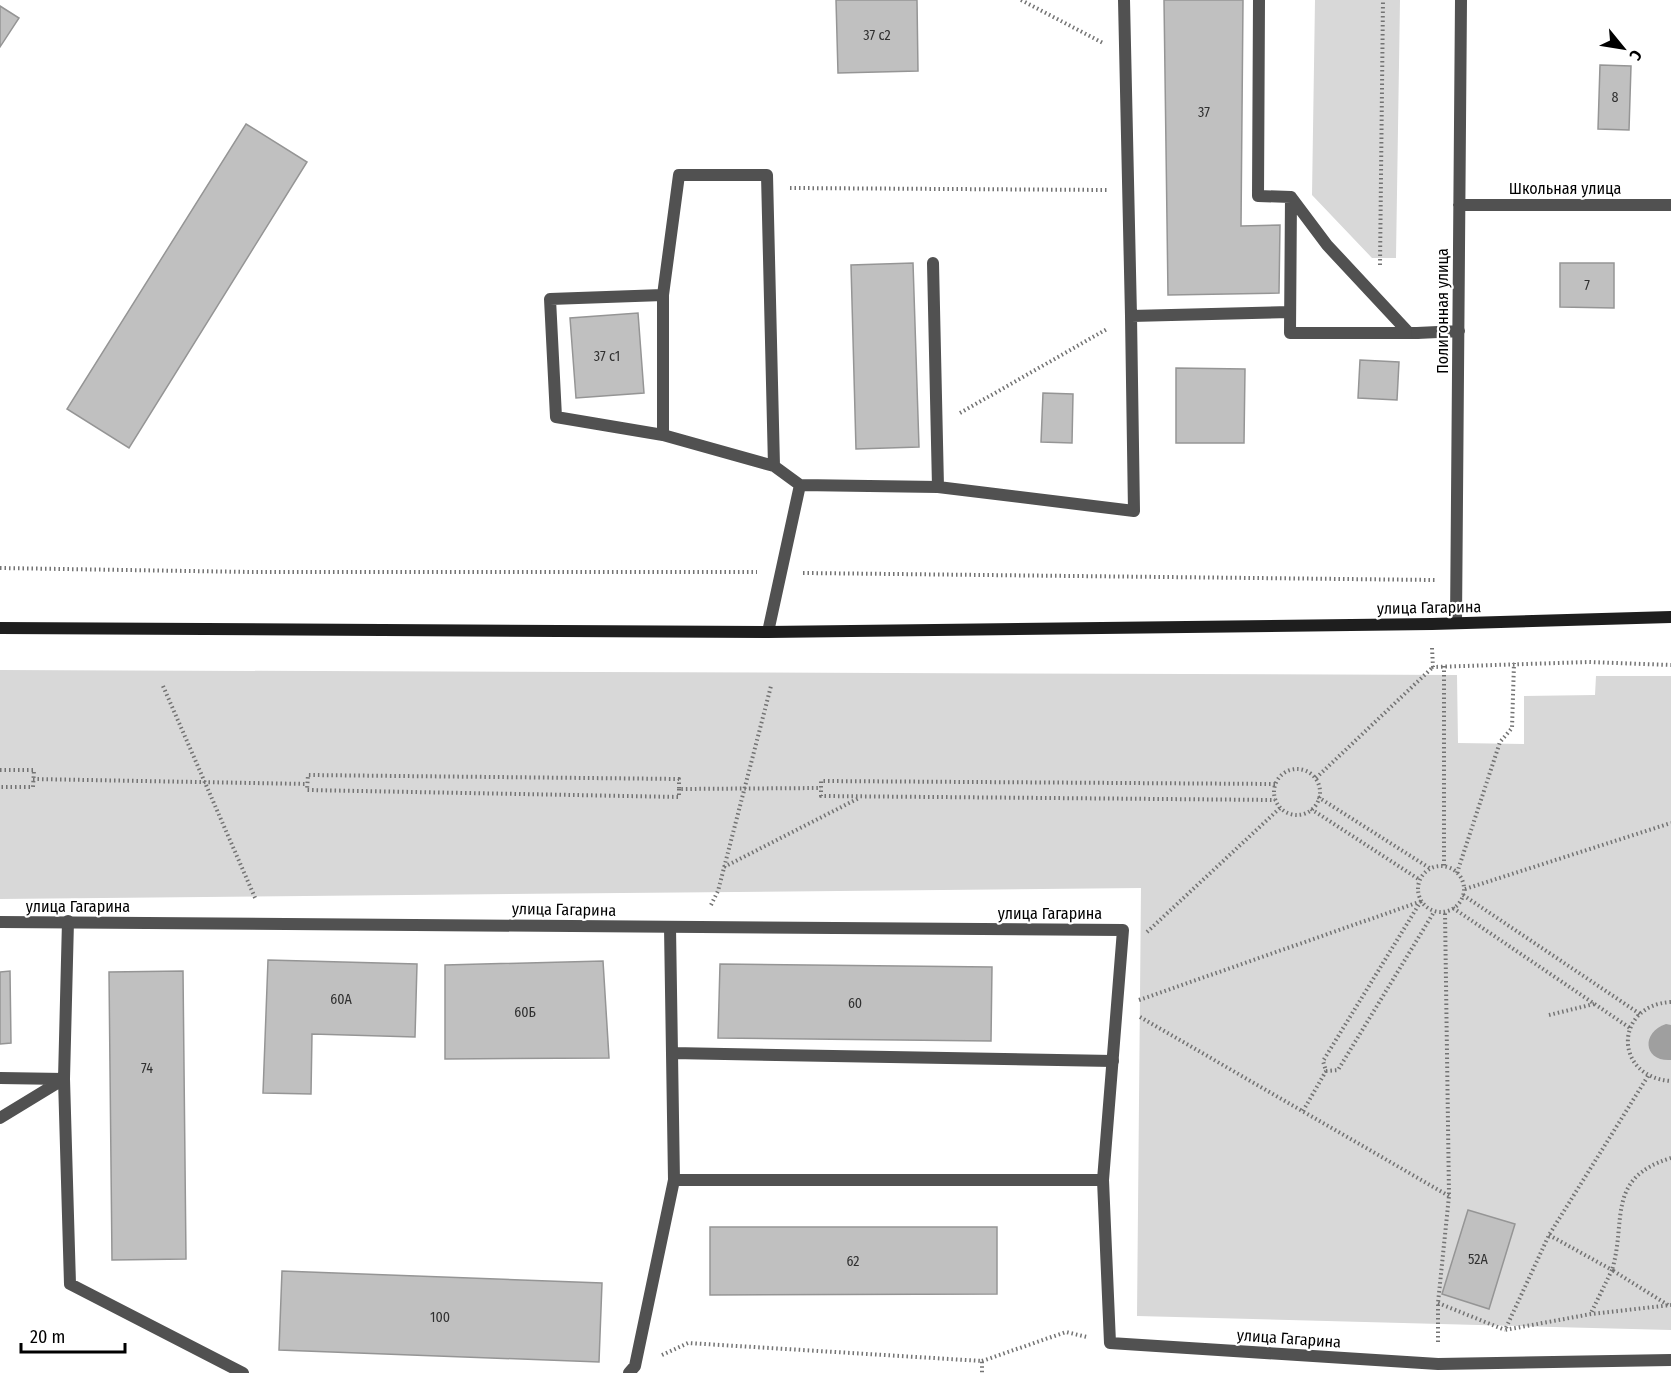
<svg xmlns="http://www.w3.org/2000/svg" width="1671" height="1373" viewBox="0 0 1671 1373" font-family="'Fira Sans Condensed',sans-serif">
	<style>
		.green { fill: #d8d8d8 }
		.water { fill: #9f9f9f }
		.building { fill: #c0c0c0; stroke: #959595; stroke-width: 1.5 }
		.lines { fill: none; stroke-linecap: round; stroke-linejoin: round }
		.path { stroke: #737373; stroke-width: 4; stroke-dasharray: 1.5 3; stroke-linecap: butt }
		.lane { stroke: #515151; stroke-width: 12 }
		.street { stroke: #515151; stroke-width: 12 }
		.secondary { stroke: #1e1e1e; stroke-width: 12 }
		.labels { text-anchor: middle; stroke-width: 4.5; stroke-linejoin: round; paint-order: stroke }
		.number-label { font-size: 14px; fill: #303030 }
		.street-label { font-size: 16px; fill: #000; stroke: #fff }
	</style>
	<rect width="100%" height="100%" fill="#fff"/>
	<!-- green -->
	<path class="green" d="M1315,0H1400L1396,258H1372L1312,195Z
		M0,670L1457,675L1458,743L1524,744V696L1595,695L1596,676H1671V1330L1137,1316L1141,888L0,899Z"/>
	<!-- water -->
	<path class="water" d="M1666,1024L1671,1025V1060C1644,1062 1640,1033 1666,1024Z"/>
	<!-- building -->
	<path class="building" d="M836,0H917L918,71L838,73Z
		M1164,0H1243L1241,226L1280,225L1279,293L1168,295Z
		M0,6L19,18L0,47Z
		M1600,65L1631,66L1629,130L1598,129Z
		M246,124L307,162L129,448L67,409Z
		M913,263L919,447L856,449L851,265Z
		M1560,263H1614V308L1560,307Z
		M638,313L644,393L576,398L570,318Z
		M1360,360L1399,362L1397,400L1358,398Z
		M1176,368L1245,369L1244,443H1176Z
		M1043,393L1073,394L1072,443L1041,442Z
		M268,960L417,964L415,1037L312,1034L311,1094L263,1093Z
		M603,961L609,1058L445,1059V965Z
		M720,964L992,967L991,1041L718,1038Z
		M10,971L11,1043L0,1044V972Z
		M183,971L186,1259L112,1260L109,972Z
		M1468,1210L1515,1224L1489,1309L1442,1294Z
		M710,1227H997V1294L710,1295Z
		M282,1271L602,1283L599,1362L279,1350Z"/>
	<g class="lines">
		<!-- path -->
		<path class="path" d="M1021,0L1103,43
			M790,188L1107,190
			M1380,265L1383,0
			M960,413L1107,329
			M0,568L252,572H757
			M803,573L1435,580
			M1432,648L1433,667L1589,662L1671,665
			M1444,666V866
			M163,686L256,900
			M1274 792a23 23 0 1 1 46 0a23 23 0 1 1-46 0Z
			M0,770H34L33,787H0
			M1316,778L1433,667
			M33,779L307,784
			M1275,784L821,781V796L1275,800
			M679,789V797L307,790L308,775L679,779V789L821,788
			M1318,797L1431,869
			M1311,809L1420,880
			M1418 889a23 23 0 1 1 46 0a23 23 0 1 1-46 0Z
			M724,867L859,798
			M1457,873L1500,742L1512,728L1514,663
			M1465,889L1671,823
			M1463,895L1640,1014
			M1421,901L1323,1061L1326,1071L1338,1070L1434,912
			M711,905L718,891L771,686
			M1453,908L1630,1028
			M1147,932L1280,808
			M1139,1000L1422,901
			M1671,1002C1614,1005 1613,1077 1671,1081
			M1549,1015L1594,1004
			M1140,1017L1449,1196
			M1648,1076L1549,1235L1505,1330L1591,1314L1671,1305
			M1303,1111L1326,1071
			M1549,1235L1612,1270L1591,1313
			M1438,1303L1505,1330
			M1668,1305L1612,1270C1627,1221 1605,1178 1671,1158
			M1438,1342V1303L1449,1196L1445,912
			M662,1355L688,1343L982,1361V1373
			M982,1361L1066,1332L1087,1337"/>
		<!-- lane -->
		<path class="lane" d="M1124,0L1131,316L1290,312
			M1259,0L1258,196L1291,197L1290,333H1417
			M1291,197L1327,245L1409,333
			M933,263L938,487
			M663,295L550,299L556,417L663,435
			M774,466L663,435V295L679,175H767L774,466L800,485
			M768,632L800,485L938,487L1134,511L1131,316
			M68,921L64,1079L70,1284L243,1373
			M670,927L674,1180
			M672,1053L1113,1061
			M0,1078L64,1079L0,1118
			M629,1373L635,1366L674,1180H1103"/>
		<!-- street -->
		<path class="street" d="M1459,205H1671
			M1417,333L1459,331
			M1456,623L1461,0
			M0,922L1123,930L1103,1180L1110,1343L1438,1364L1671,1360"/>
		<!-- secondary -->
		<path class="secondary" d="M0,628L768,632L1432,624L1671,617"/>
	</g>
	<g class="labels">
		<!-- number labels -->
		<g class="number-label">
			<text x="877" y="40">37 с2</text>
			<text x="1615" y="102">8</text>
			<text x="1204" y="117">37</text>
			<text x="1587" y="290">7</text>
			<text x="607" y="361">37 с1</text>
			<text x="341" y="1004">60А</text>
			<text x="855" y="1008">60</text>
			<text x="525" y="1017">60Б</text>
			<text x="147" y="1073">74</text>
			<text x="1478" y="1264">52А</text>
			<text x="853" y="1266">62</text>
			<text x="440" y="1322">100</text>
		</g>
		<!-- street labels -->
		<g class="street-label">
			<text x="1565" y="194">Школьная улица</text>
			<text transform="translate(1442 311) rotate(-90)" y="6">Полигонная улица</text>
			<text transform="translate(1429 607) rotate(-1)" y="6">улица Гагарина</text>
			<text x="78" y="912">улица Гагарина</text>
			<text transform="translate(564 909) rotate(1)" y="6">улица Гагарина</text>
			<text x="1050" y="919">улица Гагарина</text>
			<text transform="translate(1289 1338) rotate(4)" y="6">улица Гагарина</text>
		</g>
	</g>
	<!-- north arrow -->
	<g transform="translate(1623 48) rotate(120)" stroke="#ffffff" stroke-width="4.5" paint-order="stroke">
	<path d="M0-4.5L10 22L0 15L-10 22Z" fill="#000000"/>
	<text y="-9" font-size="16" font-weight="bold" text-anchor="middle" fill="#000000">С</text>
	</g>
	<!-- scale -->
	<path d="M21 1343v9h104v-9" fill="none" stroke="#000000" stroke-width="3"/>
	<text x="30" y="1343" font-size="18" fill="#000000" stroke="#ffffff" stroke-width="4.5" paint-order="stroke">20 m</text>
</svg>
